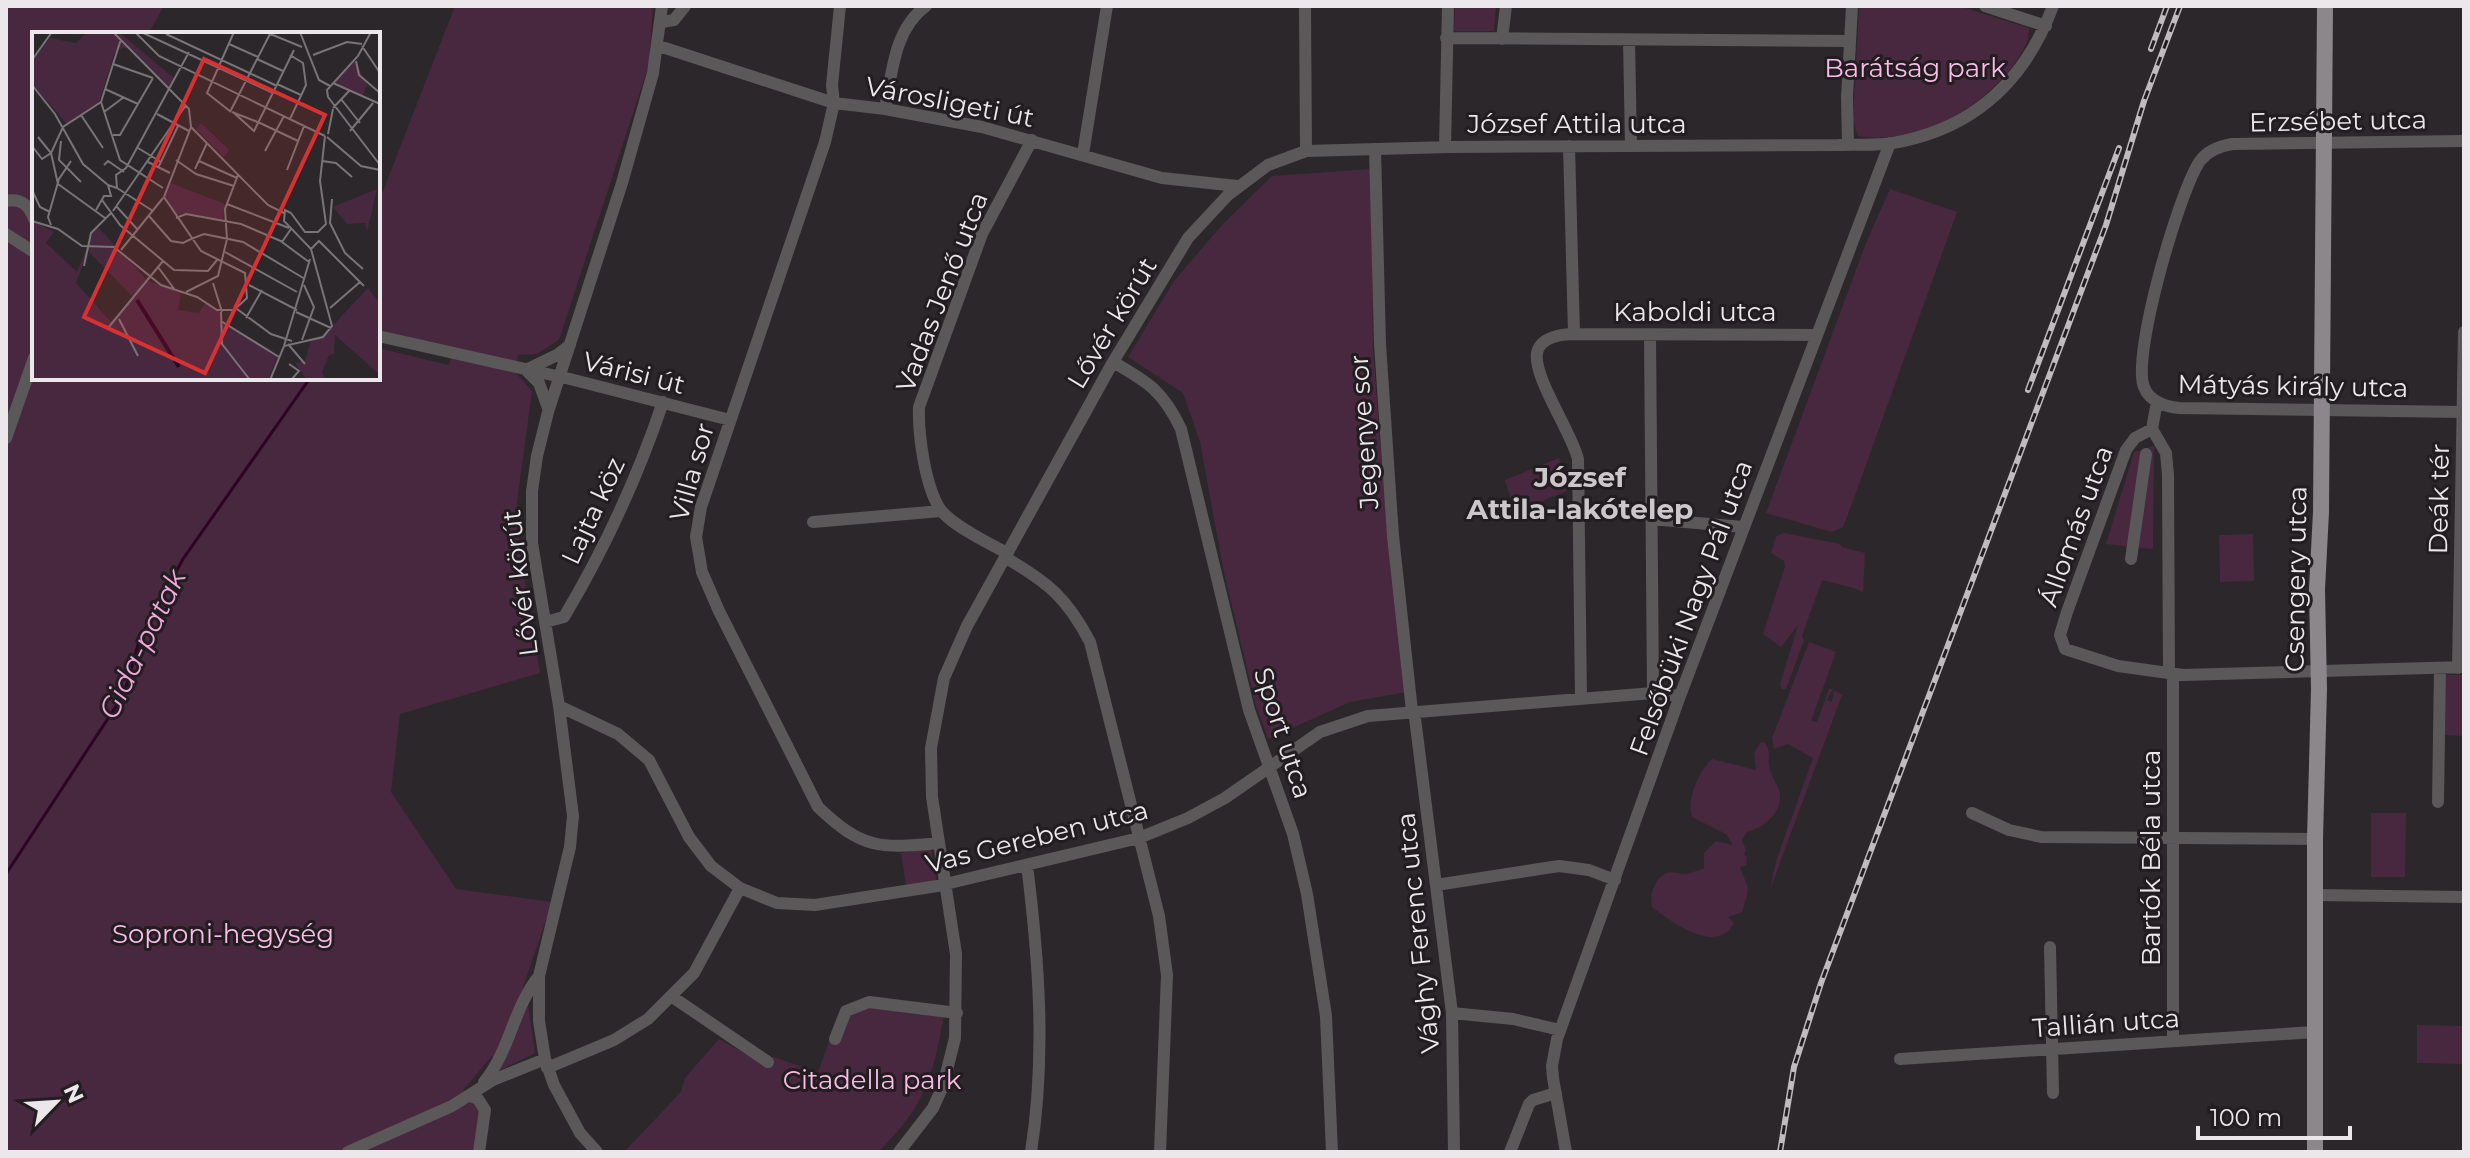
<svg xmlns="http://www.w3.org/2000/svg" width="2470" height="1158" viewBox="0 0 2470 1158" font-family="Montserrat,sans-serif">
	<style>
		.green { fill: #48283f }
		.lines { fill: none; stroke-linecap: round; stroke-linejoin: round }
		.stream { stroke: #2e0325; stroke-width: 3 }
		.minor { stroke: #5b585a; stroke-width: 12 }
		.major { stroke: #8c878b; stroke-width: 16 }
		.rail-casing { stroke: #bfbbbe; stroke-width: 6 }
		.rail { stroke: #221d21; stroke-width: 3; stroke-dasharray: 9; stroke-linecap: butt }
		.labels { text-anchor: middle; stroke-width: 6; stroke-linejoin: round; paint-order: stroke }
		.park-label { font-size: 26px; fill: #fabbe6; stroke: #221d21 }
		.street-label { font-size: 26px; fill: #ebe7ea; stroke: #221d21 }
		.neighbourhood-label { font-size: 28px; font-weight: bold; fill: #cdc6ca; stroke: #221d21 }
		.water-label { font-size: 28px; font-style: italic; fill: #f2a6dc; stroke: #221d21 }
		.inset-river { fill: none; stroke: #2e0325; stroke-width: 4 }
		.inset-road { fill: none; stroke: #787477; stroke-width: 2 }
		.view { fill: #d73232; fill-opacity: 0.15; stroke: #d73232; stroke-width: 4 }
		.inset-edge { fill: none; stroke: #ebe7ea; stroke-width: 4 }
	</style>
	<rect width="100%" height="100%" fill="#2c272a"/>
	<!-- green -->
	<path class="green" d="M6,6H164L148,34H34V378H378V348L449,365L452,355L378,337V204L455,6H653L649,64L559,340L537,354L518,355L515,372L532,391L517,502L519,546L540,673L400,714L391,792L456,889L552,902L498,1061L492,1056L463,1090L483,1111L476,1152H6Z
		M1455,6H1496L1494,31H1454Z
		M1859,6H1959L2029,28C2030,42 2020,55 2012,67C1977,111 1916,146 1858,136L1853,120Z
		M1371,169L1373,349L1387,532L1407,692L1350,702L1268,739L1256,706L1224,573L1200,442L1183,393L1128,357L1174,281L1222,225L1272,176Z
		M1890,189L1957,212L1853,501L1843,527L1832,532L1766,513L1866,243Z
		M2154,446L2153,549L2106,544L2134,452Z
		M1559,458L1567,491L1515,512L1505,480Z
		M1784,533L1840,544L1842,547L1865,553L1863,593L1857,589L1822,580L1802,636L1804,640L1786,689H1782L1780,684L1798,625L1781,647L1763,634L1785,566L1784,561L1771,553L1776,536Z
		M2253,534L2254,581L2220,582L2219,535Z
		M1809,642L1836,652L1811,721L1817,722L1829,689H1833L1827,700L1832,702L1834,690L1842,695L1770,890L1776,861L1813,758L1788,744L1774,749L1772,738Z
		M2443,675H2464V736L2444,735Z
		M1764,742C1771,750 1768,755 1769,765C1770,774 1776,782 1779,790C1785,810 1765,828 1747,832L1742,840L1746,850L1744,854L1747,857L1746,865L1740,867C1749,892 1751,883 1742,912L1728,917L1734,923C1717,956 1671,922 1652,907C1649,896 1654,878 1667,873C1673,871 1678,874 1685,874C1691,873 1698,870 1704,869V853L1716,841L1733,845L1726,834L1692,817C1686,801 1699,770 1712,759L1756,770L1754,753L1760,743Z
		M2371,813H2406L2405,877H2371Z
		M931,848L936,880L906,886L901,853Z
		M528,1004L535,1053L496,1072Z
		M861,1007L944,1015C933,1076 925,1107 878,1152H624L681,1092L685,1078L719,1039L766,1066L773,1057L818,1072L834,1028L845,1031L851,1013Z
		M2417,1025L2464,1026V1064L2417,1063Z"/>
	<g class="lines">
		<!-- stream -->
		<path class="stream" d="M6,874L124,694L140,638L183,559L310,378"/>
		<!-- minor -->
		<path class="minor" d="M840,6L832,85L834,103L825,142L701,507L696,537L702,572L719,611L818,807C862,849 880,849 938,843
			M1305,6L1306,151
			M1985,6L2046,26
			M662,22L674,20L685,6
			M1446,38L1848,41
			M1502,39L1506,6
			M1629,40L1631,146
			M659,46L834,103L885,109L982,127L1162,178L1237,186
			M885,109C892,73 894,29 926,6
			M2464,141L2232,144C2220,146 2208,150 2200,161C2180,189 2131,356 2144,387C2149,401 2166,407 2179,408L2464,412
			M1848,145L1847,97L1852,6
			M1569,146L1574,334C1562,334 1540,337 1537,353C1533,377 1571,431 1578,459L1581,699
			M1445,147L1448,6
			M1375,149L1380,344L1393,536L1412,711
			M1083,154L1107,6
			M6,201C21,198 29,205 34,219
			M6,234L34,252
			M1574,334L1817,335
			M1650,335L1653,693
			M378,336L570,379L730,420
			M1113,362C1148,382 1163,391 1181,429L1249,710L1293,834L1307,894L1326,1016L1332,1152
			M526,370L557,355L570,345
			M526,370L539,383L548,408
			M2156,407L2152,429L2166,453L2168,475L2169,674
			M2152,429L2135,438L2126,450L2067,612L2060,635L2065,649L2118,666L2183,675L2464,667
			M6,438L34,358
			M1651,519L1743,527
			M813,522L941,511
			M1007,553C990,544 951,525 940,509C925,486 918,434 919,407L982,234L1032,140
			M1006,558C1048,582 1067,598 1090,642L1159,916L1167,975L1160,1152
			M2131,559L2146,454
			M545,622L564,617C604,550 638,476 663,402
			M2458,668L2464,332
			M2173,674V1041
			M559,706L618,734L649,760L689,837L711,866L740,888L777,903L815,905L937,886L1139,838L1188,818L1225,798L1320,732L1368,716L1653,693L1680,696
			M1414,710L1452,1013L1454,1152
			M2438,802L2440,668
			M1972,813L2009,830L2041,837L2315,839
			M1027,865C1039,961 1046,1056 1031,1152
			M1436,885L1559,866L1589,870L1615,880
			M2315,895L2464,897
			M2050,947L2053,1093
			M671,996L768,1062
			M1452,1013L1513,1019L1560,1030
			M835,1039L846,1011L869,1002L957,1013
			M1900,1059L2315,1032
			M547,1068L614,1040L648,1019L694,973L740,888
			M484,1082C510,1051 513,1008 539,976
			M470,1096L478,1099L485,1110L479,1152
			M348,1152L452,1106L493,1080L545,1059
			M597,1152L580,1133L554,1085L545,1059L539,1021V976L570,847L573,816L559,706L532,543V491L537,456L548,412L622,183L653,73L662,6
			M899,1152L933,1108L943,1086L955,1038L956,954L932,797L931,748L944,678L967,626L1113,362L1188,238L1228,195L1268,165L1306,151L1449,147L1838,145C1856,144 1875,146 1893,143C1974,129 2025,81 2053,6
			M1510,1152L1529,1104L1533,1100L1556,1093
			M1566,1152L1553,1078L1552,1066L1557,1039L1680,696L1890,143"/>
		<!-- major -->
		<path class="major" d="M2315,1152V839L2319,689L2317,589L2321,512L2325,6"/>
		<!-- rail casing -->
		<g class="rail-casing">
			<path id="rail" d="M2151,49L2167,6
				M2028,390L2119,148
				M1780,1152L1794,1067L1821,983L2106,225L2144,101L2180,6"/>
		</g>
		<!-- rail -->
		<use href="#rail" class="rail"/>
	</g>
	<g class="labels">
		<!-- park labels -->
		<g class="park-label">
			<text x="1915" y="77">Barátság park</text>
			<text x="223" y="943">Soproni-hegység</text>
			<text x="872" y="1089">Citadella park</text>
		</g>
		<!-- street labels -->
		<g class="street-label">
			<text transform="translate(950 102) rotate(11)" y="9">Városligeti út</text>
			<text transform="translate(2338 121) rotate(-1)" y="9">Erzsébet utca</text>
			<text x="1577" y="133">József Attila utca</text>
			<text transform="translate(942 292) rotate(-69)" y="9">Vadas Jenő utca</text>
			<text x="1695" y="321">Kaboldi utca</text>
			<text transform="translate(1112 323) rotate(-59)" y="9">Lővér körút</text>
			<text transform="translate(634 373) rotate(14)" y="9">Várisi út</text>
			<text transform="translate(2293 386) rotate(1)" y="9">Mátyás király utca</text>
			<text transform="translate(1364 432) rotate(-94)" y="9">Jegenye sor</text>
			<text transform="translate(692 472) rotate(-74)" y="9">Villa sor</text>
			<text transform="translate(2439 499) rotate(-89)" y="9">Deák tér</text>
			<text transform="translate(593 511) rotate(-65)" y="9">Lajta köz</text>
			<text transform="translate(2076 526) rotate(-70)" y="9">Állomás utca</text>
			<text transform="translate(2296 579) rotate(-89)" y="9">Csengery utca</text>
			<text transform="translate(520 583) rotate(-97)" y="9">Lővér körút</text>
			<text transform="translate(1691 608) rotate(-70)" y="9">Felsőbüki Nagy Pál utca</text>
			<text transform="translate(1283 733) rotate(72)" y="9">Sport utca</text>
			<text transform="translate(1037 837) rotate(-14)" y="9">Vas Gereben utca</text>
			<text transform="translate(2151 858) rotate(-90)" y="9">Bartók Béla utca</text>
			<text transform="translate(1418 933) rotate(-96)" y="9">Vághy Ferenc utca</text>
			<text transform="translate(2106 1023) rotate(-4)" y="9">Tallián utca</text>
		</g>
		<!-- neighbourhood labels -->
		<g class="neighbourhood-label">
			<text x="1580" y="487">József<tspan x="1580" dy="32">Attila-lakótelep</tspan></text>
		</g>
		<!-- water labels -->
		<g class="water-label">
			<text transform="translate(142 644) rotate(-64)" y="10">Gida-patak</text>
		</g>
	</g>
	<!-- overview -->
	<g transform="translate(32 32)">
		<rect width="348" height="348" fill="#2c272a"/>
		<path d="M55,0H87L143,47L137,58L96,16L84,17L67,70L35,92L0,52V29L18,6L44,11ZM323,29L335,53L330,65L303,50ZM169,91L197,118L192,125L164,97ZM136,150L193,172L191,188L151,181L144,184L132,161ZM345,157L335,200L333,191L315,192L301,175ZM0,189L22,200L14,211L45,240L64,193L116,249L149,261L146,278L167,281L173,271L188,280V289L245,325L236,348H0ZM56,219L101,265L79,290L44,251ZM336,256L348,271V343L303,303L302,322L297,323L290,340L294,348H275L263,331L273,329L279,307L290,305Z" fill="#48283f" fill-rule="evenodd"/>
		<path class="inset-river" d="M105,268L147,335"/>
		<path class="inset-road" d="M103,0L127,24L293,104M109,0L241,61M268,0L287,48L298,54M236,1L270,15M134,2L245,54M197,12L226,25M330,14L348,41M258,23L271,31L274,53L258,87M281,23L315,10L330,12M225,27L251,39M0,28L20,0M324,29L327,43L348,61M81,32L121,46M301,51L348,72M245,52L269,63M0,53L23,82L51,132L76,153M73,57L106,72M296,65L348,133M296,65L295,58L326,24L339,0M309,67L328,91M69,70L88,128L131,156M69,70L89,7M301,76L318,58M72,80L92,65M198,80L239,0M199,80L175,61L202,0M200,80L228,91M202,81L222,99L262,18M125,82L157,99M49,83L71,116M228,91L266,109M159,95L236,173L252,181M318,99L341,71M296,102L301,77M81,103H88L121,46M295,105L329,134L348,138M29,109L27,128L49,150M0,114L10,127L19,121L6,105M106,116L129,130M233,119L252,84M144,128L164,142L202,154M167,129L205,146M290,129L304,131L320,145M116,130L138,141M72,133L76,129L92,140M126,136L146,94M163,137L175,111M255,138L272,94M26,152L19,121L31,95L69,70M26,152L73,186M85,156L121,179M0,158L8,175L18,180M300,167L298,191L313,221L331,237M70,168L88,193L142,238L176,239L185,228M195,172L257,196M85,175L106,198M64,178L72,164H79L76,153L85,156L84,143L94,136L157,20M81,179L154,73M259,181L273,200H286L294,192L288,149L293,104M117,184L139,209L151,211L159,207M144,186L154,182L209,192L251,210M0,189L26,197L50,214L82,215L129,253L165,265L185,278H202L215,266L213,241L169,219L132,165L159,95L157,77L81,0M19,193L16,185L27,147L39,129M259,197L250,210L277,230M159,207L172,202L211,210L273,247M279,217L287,209L332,254M89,218L131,166M193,220L265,260M52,234L59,201L79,181M126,235L143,258M181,251L190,280M217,253L265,278M154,260L186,244L195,207L193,177L206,143M298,276L328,250M205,277L239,302L260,309M189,280L190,312L218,348M264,280L299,296M214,286L230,258M87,287L106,324M189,289L247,325M76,296L131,229M270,308L282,275L272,253M256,312L273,332M252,314L278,227M257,332L267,339L259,348M238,348L252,314L291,305L300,294L279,217L252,189L253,178L259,181"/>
		<path class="view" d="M172,27L293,83L173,341L52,285Z"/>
		<rect width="348" height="348" class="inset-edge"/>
	</g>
	<!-- border -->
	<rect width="2470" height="1158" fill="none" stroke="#ebe7ea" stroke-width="16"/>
	<!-- north arrow -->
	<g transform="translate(56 1102) rotate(65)" stroke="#221d21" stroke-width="6" paint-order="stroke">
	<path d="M0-6L14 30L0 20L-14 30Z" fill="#ebe7ea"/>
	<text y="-12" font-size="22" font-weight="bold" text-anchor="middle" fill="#ebe7ea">N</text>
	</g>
	<!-- scale -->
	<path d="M2198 1126v12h152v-12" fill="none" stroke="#ebe7ea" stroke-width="4"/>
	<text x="2210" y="1126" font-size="24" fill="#ebe7ea" stroke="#221d21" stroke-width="6" paint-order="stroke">100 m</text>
</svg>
